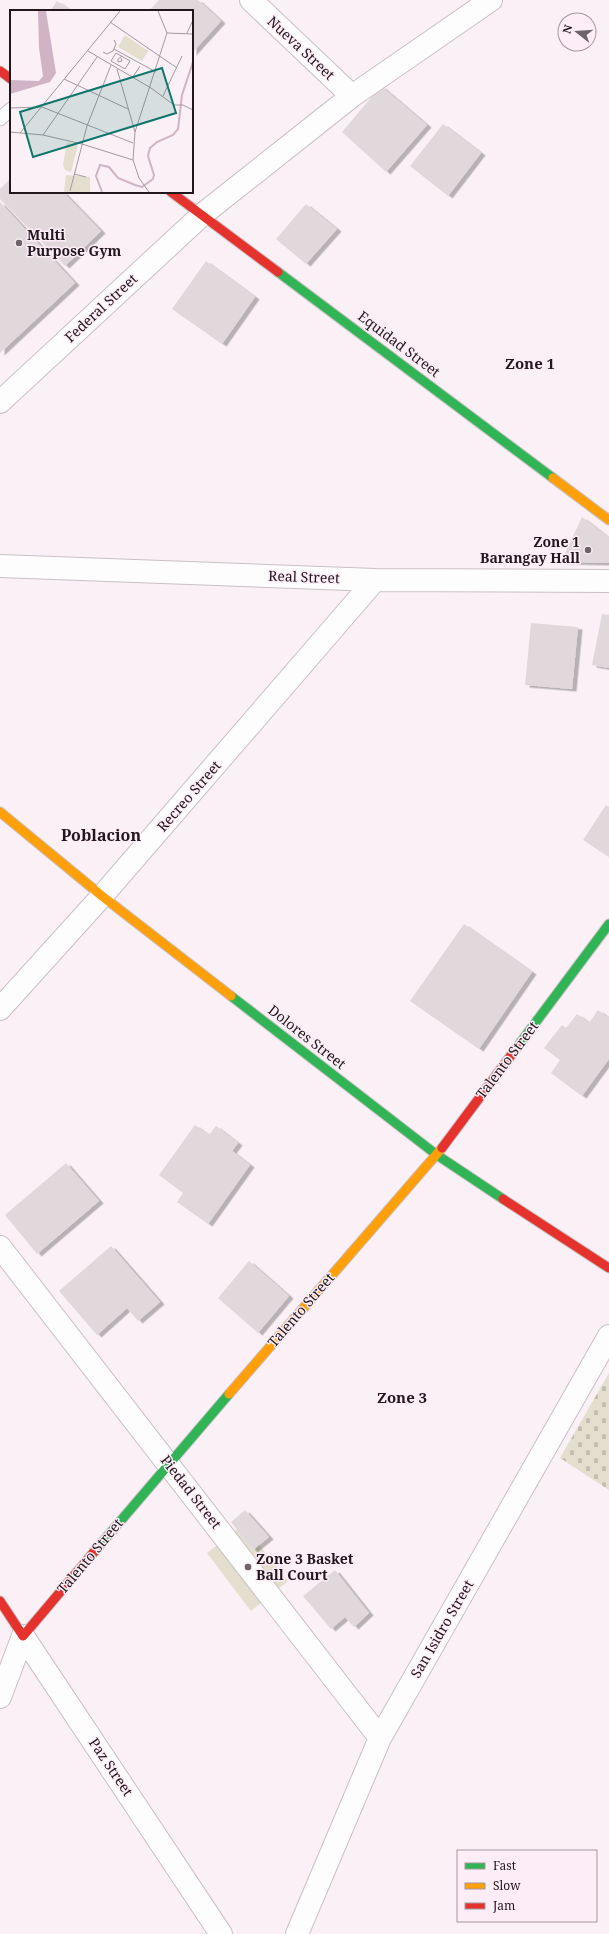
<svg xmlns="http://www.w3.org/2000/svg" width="609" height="1934" viewBox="0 0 609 1934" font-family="'Noto Serif',serif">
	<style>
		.green { fill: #e4dece }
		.cemetery { fill: url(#cemetery-stones) }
		.building { fill: #e1d8dc; filter: url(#shadow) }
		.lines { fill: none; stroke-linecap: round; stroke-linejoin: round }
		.lane-casing { stroke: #c9c0c5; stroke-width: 15 }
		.street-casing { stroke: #c9c0c5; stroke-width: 24 }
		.fast-casing { stroke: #c9c0c5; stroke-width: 11 }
		.slow-casing { stroke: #c9c0c5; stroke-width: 11 }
		.jam-casing { stroke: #c9c0c5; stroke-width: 11 }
		.lane { stroke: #fefdfe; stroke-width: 13 }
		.street { stroke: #fefdfe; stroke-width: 22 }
		.fast { stroke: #30b455; stroke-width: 9 }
		.slow { stroke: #ff9f0a; stroke-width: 9 }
		.jam { stroke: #e5322d; stroke-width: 9 }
		.poi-dot { fill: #6d6369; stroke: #fdedf6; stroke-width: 1.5 }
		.labels { text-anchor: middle; stroke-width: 3; stroke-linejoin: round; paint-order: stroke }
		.street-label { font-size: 14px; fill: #21171d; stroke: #fdedf6 }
		.poi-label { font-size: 14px; font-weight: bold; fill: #21171d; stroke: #fdedf6; text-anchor: start }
		.neighbourhood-label { font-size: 15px; font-weight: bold; fill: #21171d; stroke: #fdedf6 }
		.quarter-label { font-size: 16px; font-weight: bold; fill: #21171d; stroke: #fdedf6 }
		.inset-river { fill: none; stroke: #d0b4c5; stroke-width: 2 }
		.inset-road { fill: none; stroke: #a3999f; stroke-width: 1 }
		.view { fill: #0f766e; fill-opacity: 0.15; stroke: #0f766e; stroke-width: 2 }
		.inset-edge { fill: none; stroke: #21171d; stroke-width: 2 }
	</style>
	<defs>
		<pattern id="cemetery-stones" width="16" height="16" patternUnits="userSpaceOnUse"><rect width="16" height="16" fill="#e4dece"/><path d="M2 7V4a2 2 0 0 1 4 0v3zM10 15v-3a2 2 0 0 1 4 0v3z" fill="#c3beb0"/></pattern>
		<filter id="shadow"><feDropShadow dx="4.5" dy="2.5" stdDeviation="0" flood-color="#0004"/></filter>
	</defs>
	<rect width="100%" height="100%" fill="#faf0f5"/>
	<!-- green -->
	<path class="green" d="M243,1525L288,1581L251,1611L207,1553Z"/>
	<!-- cemetery -->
	<path class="cemetery" d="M609,1373V1490L560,1458Z"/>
	<!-- building -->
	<path class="building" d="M159,0H198L221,21L192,53V11H149Z
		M57,1L72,11H50Z
		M381,86L427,125L386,172L342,132Z
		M443,124L481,153L448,196L410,166Z
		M11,178V192H63L101,231L65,266L0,199V189Z
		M0,202L75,283L0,353Z
		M306,204L337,229L306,264L276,239Z
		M206,261L255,297L222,344L172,309Z
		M582,517L609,538V563L561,562Z
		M602,614L609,615V668L592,665Z
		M531,623L578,627L572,689L525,685Z
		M606,805L609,807V857L583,840Z
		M464,924L532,972L479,1049L410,1001Z
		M598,1010L609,1018V1059L582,1096L551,1073L560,1060L544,1048L562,1025L566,1028L577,1014L589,1023Z
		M195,1125L209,1135L216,1126L238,1143L232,1151L250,1165L208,1224L177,1202L183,1193L159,1175Z
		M66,1163L99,1201L37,1254L5,1215Z
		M111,1246L160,1302L138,1321L127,1308L97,1335L59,1291Z
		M249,1261L289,1296L258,1333L218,1298Z
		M245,1510L269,1537L253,1550L231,1522Z
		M335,1570L369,1613L354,1627L345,1617L331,1629L303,1596Z"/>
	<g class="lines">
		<!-- lane casing -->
		<g class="lane-casing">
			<path id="lane" d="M0,119L11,109"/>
		</g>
		<!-- street casing -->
		<g class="street-casing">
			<path id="street" d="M251,0L352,96
				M0,402L203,214L352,96L491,0
				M0,566L375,580L609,581
				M0,1009L102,896L375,580
				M0,1247L380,1738
				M23,1636L221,1934
				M0,1697L23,1636
				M297,1934L380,1738L609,1336"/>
		</g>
		<!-- fast casing -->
		<g class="fast-casing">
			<path id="fast" d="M278,272L553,478
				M231,996L437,1155L503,1199
				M518,1046L609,924
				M94,1552L229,1394"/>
		</g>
		<!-- slow casing -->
		<g class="slow-casing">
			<path id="slow" d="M553,478L609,520
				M0,812L102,896L231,996
				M229,1394L442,1148"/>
		</g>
		<!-- jam casing -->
		<g class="jam-casing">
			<path id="jam" d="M0,71L11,79
				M171,192L278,272
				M442,1148L518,1046
				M503,1199L609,1268
				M0,1601L23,1636L94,1552"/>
		</g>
		<!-- lane -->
		<use href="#lane" class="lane"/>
		<!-- street -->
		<use href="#street" class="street"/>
		<!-- fast -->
		<use href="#fast" class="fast"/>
		<!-- slow -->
		<use href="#slow" class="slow"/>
		<!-- jam -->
		<use href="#jam" class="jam"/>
	</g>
	<!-- markers -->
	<g class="poi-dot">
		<circle cx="19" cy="243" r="4"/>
		<circle cx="588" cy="550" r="4"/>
		<circle cx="248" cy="1567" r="4"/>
	</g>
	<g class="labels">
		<!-- street labels -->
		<g class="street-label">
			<text transform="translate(301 48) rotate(43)" y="5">Nueva Street</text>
			<text transform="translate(101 308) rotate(-43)" y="5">Federal Street</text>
			<text transform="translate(399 344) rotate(37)" y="5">Equidad Street</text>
			<text transform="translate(304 577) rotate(2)" y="5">Real Street</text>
			<text transform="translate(189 796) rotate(-49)" y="5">Recreo Street</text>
			<text transform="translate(307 1037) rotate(38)" y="5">Dolores Street</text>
			<text transform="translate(507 1060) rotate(-53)" y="5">Talento Street</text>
			<text transform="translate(301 1310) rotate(-49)" y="5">Talento Street</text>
			<text transform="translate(191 1492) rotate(52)" y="5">Piedad Street</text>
			<text transform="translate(90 1556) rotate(-50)" y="5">Talento Street</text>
			<text transform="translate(442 1629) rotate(-60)" y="5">San Isidro Street</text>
			<text transform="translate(111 1767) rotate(56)" y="5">Paz Street</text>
		</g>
		<!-- poi labels -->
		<g class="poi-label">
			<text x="27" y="240">Multi<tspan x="27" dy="16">Purpose Gym</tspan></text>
			<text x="580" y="547" text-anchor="end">Zone 1<tspan x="580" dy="16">Barangay Hall</tspan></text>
			<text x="256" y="1564">Zone 3 Basket<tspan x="256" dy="16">Ball Court</tspan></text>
		</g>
		<!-- neighbourhood labels -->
		<g class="neighbourhood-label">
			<text x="530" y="369">Zone 1</text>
			<text x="402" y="1403">Zone 3</text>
		</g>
		<!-- quarter labels -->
		<g class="quarter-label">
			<text x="101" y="841">Poblacion</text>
		</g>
	</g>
	<!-- overview -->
	<g transform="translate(10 10)">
		<rect width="183" height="183" fill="#faf0f5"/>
		<path d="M115,25L138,41L132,51L108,37Z" fill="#e4dece"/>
		<path d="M57,132L68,135L61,162L55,160L53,155ZM56,165L80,167V182H54Z" fill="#e4dece"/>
		<path d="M28,1H36L46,63L40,72L0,84V70L29,71L33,66L29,38Z" fill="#d0b4c5"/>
		<path class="inset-river" d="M92,182L86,166L90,155L99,157L108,168L125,175L132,177L143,169L144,165L138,146L140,138L147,132L163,125L168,119L172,85L183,52"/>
		<path class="inset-road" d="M148,1L157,23M100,12L167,58M177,23L183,10M104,39L146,62M78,41L141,78L164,95H173L183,100M93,42L97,44L103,41L106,34L104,30M106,43L120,51L115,59L101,51ZM111,48L112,51L108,52V49L112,46M107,59L125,122M123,67L130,56M54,69L118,99M153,86L172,46M0,98L32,97L123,133M0,122L33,125L72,134L123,150M10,123L110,1M33,125L87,47M64,164L76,167M60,181L77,116L101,55M139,182L129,168L123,150L125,122L157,23L183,24"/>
		<path class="view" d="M152,58L166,103L23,147L10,102Z"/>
		<rect width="183" height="183" class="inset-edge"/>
	</g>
	<!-- legend -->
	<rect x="457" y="1850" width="140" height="72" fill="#fdedf6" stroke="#a5979f"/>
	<rect x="465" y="1863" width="20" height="6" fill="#30b455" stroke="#a5979f"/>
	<text x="493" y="1870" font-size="12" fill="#21171d">Fast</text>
	<rect x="465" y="1883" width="20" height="6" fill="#ff9f0a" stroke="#a5979f"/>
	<text x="493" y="1890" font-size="12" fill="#21171d">Slow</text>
	<rect x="465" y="1903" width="20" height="6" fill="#e5322d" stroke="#a5979f"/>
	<text x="493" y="1910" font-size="12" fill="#21171d">Jam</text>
	<!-- north arrow -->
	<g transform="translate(577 32) rotate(287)"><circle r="19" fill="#fdedf6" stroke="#a5979f"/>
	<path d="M0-3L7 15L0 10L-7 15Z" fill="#6d6369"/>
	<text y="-6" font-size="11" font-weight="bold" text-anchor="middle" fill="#21171d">N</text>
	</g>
</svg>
